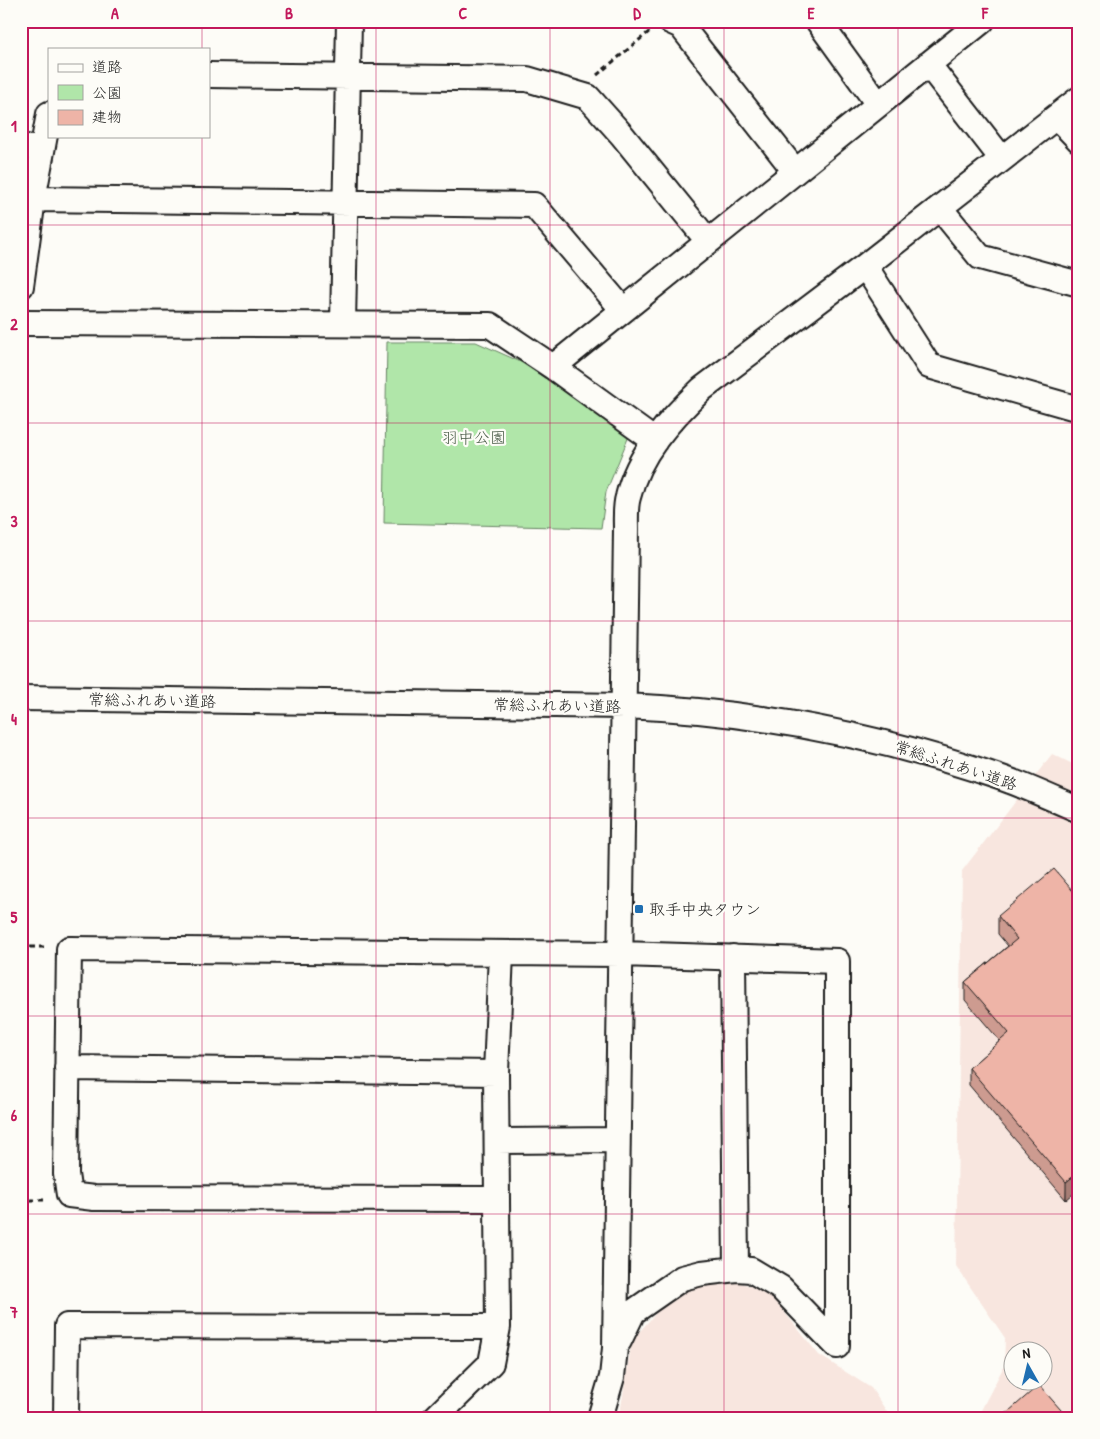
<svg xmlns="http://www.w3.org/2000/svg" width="1100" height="1439" viewBox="0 0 1100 1439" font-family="'Patrick Hand','Klee One',sans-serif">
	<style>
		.built { fill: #f8e6df; fill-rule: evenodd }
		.green { fill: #b0e6a9; stroke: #668162 }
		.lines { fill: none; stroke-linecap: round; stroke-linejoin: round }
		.minor-casing { stroke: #1c1c1c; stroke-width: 28 }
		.path { stroke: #1c1c1c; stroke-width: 3; stroke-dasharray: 5 4; stroke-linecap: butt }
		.minor { stroke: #fdfcf7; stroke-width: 24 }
		.wall { fill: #cd9b90; stroke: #1c1c1c }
		.shaded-wall { fill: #a77e75; stroke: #1c1c1c }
		.building { fill: #eeb4a7; stroke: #1c1c1c }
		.grid { fill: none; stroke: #c2185b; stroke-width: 1; stroke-opacity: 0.55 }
		.poi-dot { fill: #1f6fb2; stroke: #fdfcf7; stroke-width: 2 }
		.labels { text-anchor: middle; stroke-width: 4.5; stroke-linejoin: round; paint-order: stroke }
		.park-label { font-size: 16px; fill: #485946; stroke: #fdfcf7 }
		.street-label { font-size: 16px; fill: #1c1c1c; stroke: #fdfcf7 }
		.poi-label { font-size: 16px; fill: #1c1c1c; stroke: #fdfcf7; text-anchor: start }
		.neatline { fill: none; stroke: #c2185b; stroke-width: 2 }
		.grid-label { font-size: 16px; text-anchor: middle; font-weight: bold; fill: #c2185b }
	</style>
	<rect width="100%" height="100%" fill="#fdfcf7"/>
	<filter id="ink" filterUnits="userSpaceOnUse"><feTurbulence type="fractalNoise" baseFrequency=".02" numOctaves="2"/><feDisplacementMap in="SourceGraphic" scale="10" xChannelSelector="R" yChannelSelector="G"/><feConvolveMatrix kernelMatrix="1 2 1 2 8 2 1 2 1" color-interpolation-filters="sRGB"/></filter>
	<g filter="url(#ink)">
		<!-- built -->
		<path class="built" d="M1052,754L1079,767V1418H977L1004,1366L1005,1338L956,1266L962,871ZM1012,1352H1042V1382H1012Z
			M705,1281H736L769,1293L819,1355L871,1388L891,1418H617L621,1407L632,1340L665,1303Z"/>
		<!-- green -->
		<path class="green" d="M387,342H476L523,363L629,436L606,492L601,528L384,523Z"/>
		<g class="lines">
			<!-- minor casing -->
			<g class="minor-casing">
				<path id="minor" d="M670,21L681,26L795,171
					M818,21L878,104
					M928,64L1002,159
					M209,75L527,79L588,97L622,135L708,241
					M1057,117L1079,140
					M21,146L42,150
					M33,199L534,205L623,310
					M940,208L980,257L1079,284
					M865,266L929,366L1079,409
					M21,286L33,199L49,114
					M21,323L490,325L553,367L655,441
					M343,324L349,21
					M553,367L982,21
					M21,698L625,706C754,711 880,736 1002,778C1028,787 1053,799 1079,810
					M733,957L736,1269
					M67,1068L496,1073
					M497,1141L617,1140
					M497,1199L94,1198L69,1195L66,1174L69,949L621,954L837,961V1346
					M619,1341L633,1312L682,1278L702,1273L736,1269L751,1270L781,1288L837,1346
					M66,1418L67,1326L498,1327
					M435,1418L491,1363L498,1327L496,1073L501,953
					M600,1418L612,1377L615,1348L626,529C626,519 625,507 628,497C638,454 670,419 702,389L865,266L1079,99"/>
			</g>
			<!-- path -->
			<path class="path" d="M597,75L650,31
				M21,947H45
				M21,1200H46"/>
			<!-- minor -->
			<use href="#minor" class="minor"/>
		</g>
		<!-- wall -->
		<path class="wall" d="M1079,898L1066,1200L969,1085V1068L1000,1041L965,1000V982L1008,946L998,934V916Z"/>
		<!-- shaded-wall -->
		<path class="shaded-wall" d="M1079,1172V1189L1066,1200V1182Z"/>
		<!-- building -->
		<path class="building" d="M1054,869L1079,898V1172L1066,1182L969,1068L1009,1033L965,982L1017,939L998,916Z
			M1039,1385L1068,1418H1001Z"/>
	</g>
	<!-- grid -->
	<path class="grid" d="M202,21V49M376,21V1418M550,21V1418M724,21V1418M898,21V1418M202,136V1418M21,225H1079M21,423H1079M21,621H1079M21,818H1079M21,1016H1079M21,1214H1079"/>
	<!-- markers -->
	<rect class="poi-dot" x="634" y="904" width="10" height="10" rx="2.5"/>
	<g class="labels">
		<!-- park labels -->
		<g class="park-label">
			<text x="474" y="443">羽中公園</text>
		</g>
		<!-- street labels -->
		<g class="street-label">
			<text transform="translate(152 700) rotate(1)" y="6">常総ふれあい道路</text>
			<text transform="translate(557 705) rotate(1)" y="6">常総ふれあい道路</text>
			<text transform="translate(956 765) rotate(18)" y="6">常総ふれあい道路</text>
		</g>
		<!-- poi labels -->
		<g class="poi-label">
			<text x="649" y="915">取手中央タウン</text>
		</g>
	</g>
	<!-- margin -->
	<rect width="1100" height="1439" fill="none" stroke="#fdfcf7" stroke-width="55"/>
	<!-- legend -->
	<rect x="48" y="48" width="162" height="90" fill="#fdfcf7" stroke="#a3a29f"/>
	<rect x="58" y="64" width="25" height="8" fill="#fdfcf7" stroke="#a3a29f"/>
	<text x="92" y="72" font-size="15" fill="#1c1c1c">道路</text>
	<rect x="58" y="85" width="25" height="15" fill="#b0e6a9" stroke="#a3a29f"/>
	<text x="92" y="98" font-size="15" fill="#1c1c1c">公園</text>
	<rect x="58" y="110" width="25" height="15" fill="#eeb4a7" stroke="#a3a29f"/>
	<text x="92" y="122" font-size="15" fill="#1c1c1c">建物</text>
	<!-- north arrow -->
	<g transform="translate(1028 1366) rotate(352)"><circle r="24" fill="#fdfcf7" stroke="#a3a29f"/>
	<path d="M0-4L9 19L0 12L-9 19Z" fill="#1f6fb2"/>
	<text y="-8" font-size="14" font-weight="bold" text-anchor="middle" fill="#1c1c1c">N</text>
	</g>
	<rect x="28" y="28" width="1044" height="1384" class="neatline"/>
	<g class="grid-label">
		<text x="115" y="19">A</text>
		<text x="289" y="19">B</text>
		<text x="463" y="19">C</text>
		<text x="637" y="19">D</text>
		<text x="811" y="19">E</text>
		<text x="985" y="19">F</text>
		<text x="14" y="132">1</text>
		<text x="14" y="330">2</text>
		<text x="14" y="527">3</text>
		<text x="14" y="725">4</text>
		<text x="14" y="923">5</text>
		<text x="14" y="1121">6</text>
		<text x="14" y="1318">7</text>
	</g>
</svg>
